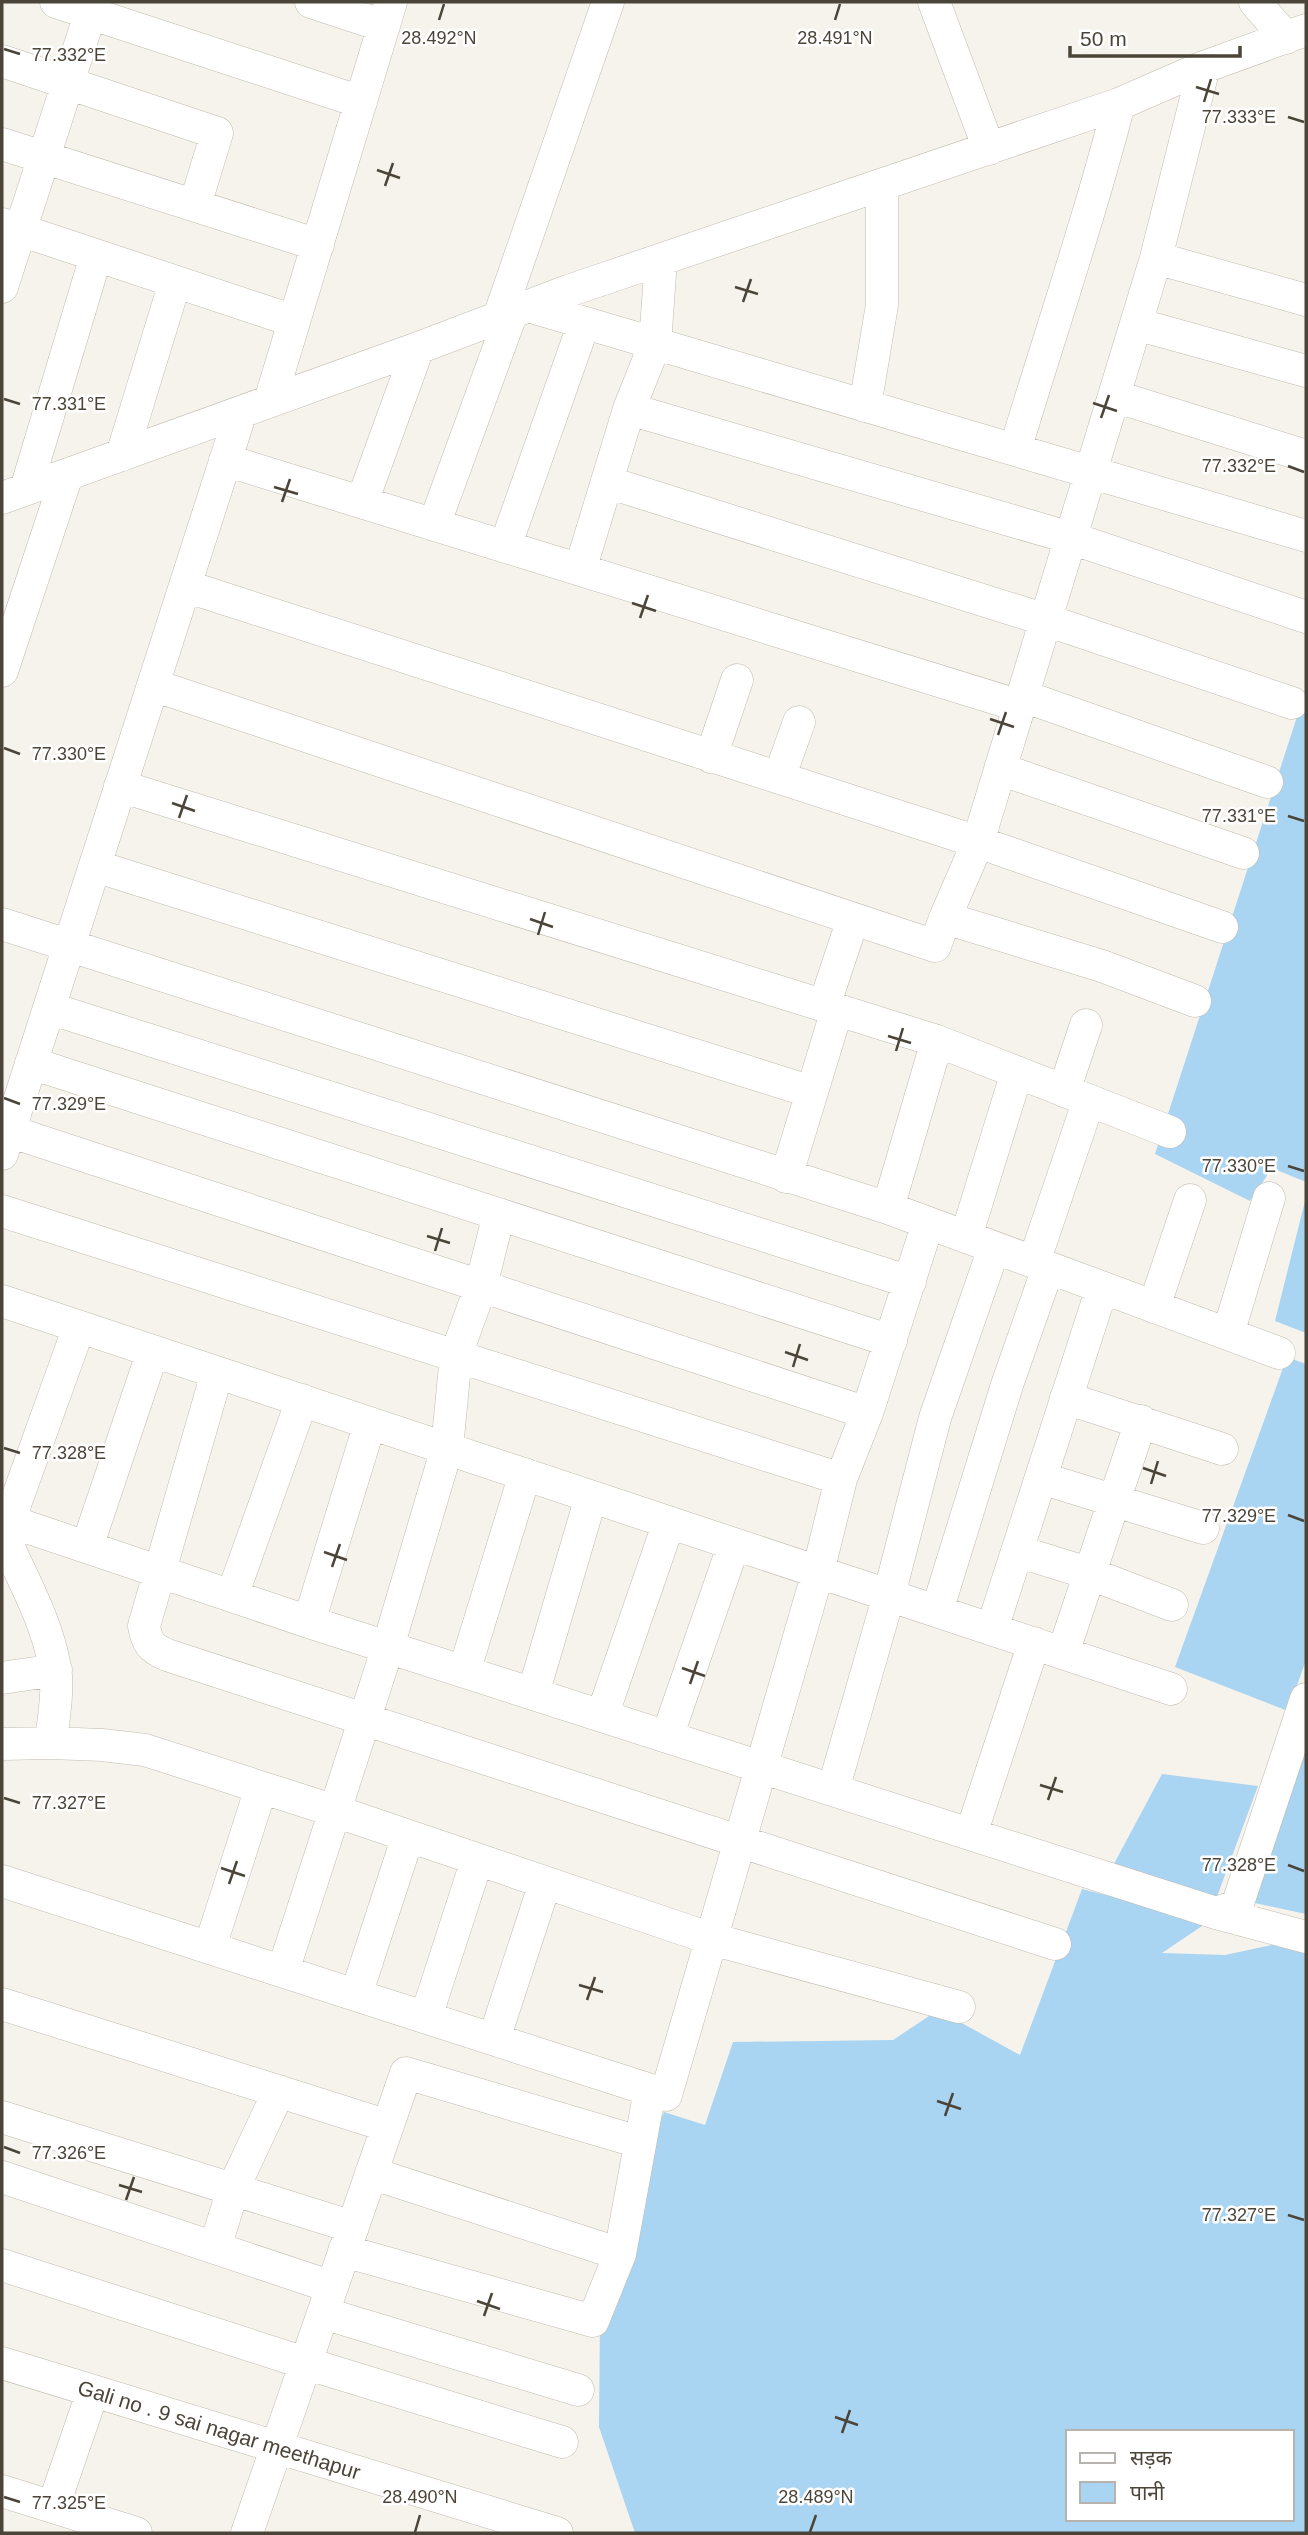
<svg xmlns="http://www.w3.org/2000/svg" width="1308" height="2535" viewBox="0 0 1308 2535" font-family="Helvetica,'Noto Sans Devanagari',sans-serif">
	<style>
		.water { fill: #a9d4f2; fill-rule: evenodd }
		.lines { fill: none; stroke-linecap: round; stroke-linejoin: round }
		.minor-casing { stroke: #c2bbae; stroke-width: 33 }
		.minor { stroke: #fff; stroke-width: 32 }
		.ticks { fill: none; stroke: #4b4439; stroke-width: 2.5 }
		.labels { text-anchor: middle; stroke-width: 5; stroke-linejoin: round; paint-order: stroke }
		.street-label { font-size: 21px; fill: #4b4439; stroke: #fff }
		.ticks-label { font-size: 18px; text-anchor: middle; fill: #4b4439; stroke: #fff; stroke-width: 5; stroke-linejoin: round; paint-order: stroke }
	</style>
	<rect width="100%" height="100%" fill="#f6f3ec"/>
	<!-- water -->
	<path class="water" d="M1306,689V1182L1272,1168L1250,1201L1155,1154Z
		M1306,1197V1333L1275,1321Z
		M1287,1357L1306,1364V1660L1288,1711L1175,1667Z
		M1306,1689V1914L1227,1897Z
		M1162,1774L1258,1786L1215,1902L1108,1875Z
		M1082,1889L1161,1909L1205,1924L1162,1953L1225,1955L1281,1943L1306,1949V2533H635L599,2427L600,2314L637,2173L664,2112L705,2125L733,2042L893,2040L938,2010L1020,2055ZM1068,2432H1292V2519H1068Z"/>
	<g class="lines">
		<!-- minor casing -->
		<g class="minor-casing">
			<path id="minor" d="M56,2L361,102
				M311,2L384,26
				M934,2L989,149
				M1255,2L1286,38
				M2,61L217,133L195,205
				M2,144L318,245
				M2,224L294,321
				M1156,258L1306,300
				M2,287L94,2
				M528,306L1306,536
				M499,317L608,2
				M1136,324L1306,371
				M1114,396L1306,456
				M270,401L391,2
				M865,406L882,305V185
				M629,409L1071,538L1306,617
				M1015,450C1050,334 1089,220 1119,104
				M122,455L175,282
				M225,460L1020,706
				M607,482L1046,620L1292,703
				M26,489L96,256
				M2,498L418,348L568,291L1119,104L1204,67L1306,30
				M362,502L418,348
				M434,525L512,312
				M505,547L584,323
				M580,570L629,409L655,344L661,260
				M185,586L978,842L1222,927
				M2,671L67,475
				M153,685L935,946L945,918L1102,966L1195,1001
				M1023,696L1267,782
				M711,757L737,680
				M1000,769L1243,853
				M779,778L799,722
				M120,786L937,1041L1170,1132
				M95,866L812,1092
				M945,918L978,842L1156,258L1204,67
				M2,924L888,1208L1279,1353
				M824,1006L853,919
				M49,1008L910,1282
				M31,1063L891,1341
				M1064,1091L1086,1025
				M9,1131L867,1413
				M2,1154L241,412
				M786,1177L837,1010
				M888,1208L937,1041
				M2,1211L841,1479
				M966,1237L1017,1072
				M1034,1262L1089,1100
				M2,1301L1171,1689
				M1154,1307L1190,1200
				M1228,1334L1269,1198
				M217,1373L144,1626C147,1643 151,1648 167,1655L1055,1944
				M1066,1398L1222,1449
				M1041,1478L1203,1528
				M9,1521L79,1327
				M2,1523L9,1521L309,1622L1216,1913L1237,1906L1306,1699
				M2,1533C21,1576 47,1620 55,1668C59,1691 53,1719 51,1743
				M87,1547L153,1351
				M1017,1551L1088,1573L1172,1605
				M232,1596L302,1400
				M937,1611L1007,1385L1048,1268
				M309,1622L370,1423
				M992,1629L1102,1288
				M1063,1653L1141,1421
				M464,1672L525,1474
				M2,1678L56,1670
				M533,1694L591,1497
				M602,1716L669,1522
				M667,1737L734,1544
				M2,1744L51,1743L102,1745L145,1750L335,1811L712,1939L959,2007
				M833,1790L889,1595L935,1418L994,1248
				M971,1834L1034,1643
				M2,1881L666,2095L818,1572L841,1479L867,1413L928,1223
				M1216,1913L1306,1937
				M210,1947L261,1788
				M283,1971L388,1647L447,1448L456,1355L481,1286L499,1214
				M356,1995L408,1836
				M2,2004L388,2126
				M426,2017L477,1860
				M494,2039L545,1883
				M2,2117L353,2227
				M371,2173L620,2254
				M2,2177L332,2287
				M215,2248L233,2189L279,2091
				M344,2251L593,2321L620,2254L650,2090
				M2,2265L305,2363L562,2442
				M323,2313L578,2390
				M2,2363L557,2533
				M2,2491L136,2533
				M53,2507L93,2391
				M247,2533L406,2073L639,2142"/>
		</g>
		<!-- minor -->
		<use href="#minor" class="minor"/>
	</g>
	<!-- ticks -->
	<path class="ticks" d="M439,20L444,4M835,20L840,4M4,49L20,54M1196,87L1219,94M1204,102L1211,79M1288,117L1304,122M377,170L400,178M385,186L393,163M735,287L758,294M743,302L751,279M4,399L20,404M1093,403L1117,411M1101,418L1109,395M1288,466L1304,472M274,487L298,494M282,502L290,479M632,603L656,611M640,618L648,595M990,719L1014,727M998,735L1006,712M4,748L20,754M172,803L195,811M1288,816L1304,821M179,818L187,795M530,919L553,927M538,935L545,912M888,1036L911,1043M896,1051L903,1028M4,1098L20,1104M1288,1166L1304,1171M427,1236L450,1243M435,1251L442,1228M785,1352L808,1360M793,1367L800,1344M4,1448L20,1453M1143,1468L1166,1476M1151,1484L1158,1461M1288,1515L1304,1521M324,1552L347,1560M332,1567L340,1544M682,1668L705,1676M690,1684L698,1661M1040,1785L1063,1792M4,1798L20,1803M1048,1800L1056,1777M1288,1865L1304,1871M221,1868L245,1876M229,1884L237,1861M579,1985L603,1992M587,2000L595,1977M937,2101L961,2109M945,2116L953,2093M4,2147L20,2153M119,2185L142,2192M126,2200L134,2177M1288,2215L1304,2220M477,2301L500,2309M484,2316L492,2293M835,2417L858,2425M842,2433L850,2410M4,2497L20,2502M415,2532L420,2515M810,2532L816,2515"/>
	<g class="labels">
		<!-- street labels -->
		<g class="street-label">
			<text transform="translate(219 2430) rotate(17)" y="7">Gali no . 9 sai nagar meethapur</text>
		</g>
	</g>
	<g class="ticks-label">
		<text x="439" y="44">28.492°N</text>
		<text x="835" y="44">28.491°N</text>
		<text x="69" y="61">77.332°E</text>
		<text x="1239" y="123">77.333°E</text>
		<text x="69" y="410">77.331°E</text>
		<text x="1239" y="472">77.332°E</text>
		<text x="69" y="760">77.330°E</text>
		<text x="1239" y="822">77.331°E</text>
		<text x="69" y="1110">77.329°E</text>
		<text x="1239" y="1172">77.330°E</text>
		<text x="69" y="1459">77.328°E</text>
		<text x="1239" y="1522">77.329°E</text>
		<text x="69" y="1809">77.327°E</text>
		<text x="1239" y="1871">77.328°E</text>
		<text x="69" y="2159">77.326°E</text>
		<text x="1239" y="2221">77.327°E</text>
		<text x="420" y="2503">28.490°N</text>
		<text x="816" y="2503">28.489°N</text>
		<text x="69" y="2509">77.325°E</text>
	</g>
	<!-- border -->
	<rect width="1308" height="2535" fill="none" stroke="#4b4439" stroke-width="7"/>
	<!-- legend -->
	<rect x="1066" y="2430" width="228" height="91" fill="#ffffff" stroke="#b7b4b0" stroke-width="2"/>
	<rect x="1080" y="2453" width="35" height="10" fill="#ffffff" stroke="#b7b4b0" stroke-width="2"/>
	<text x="1130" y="2465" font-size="21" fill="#4b4439">सड़क</text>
	<rect x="1080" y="2482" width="35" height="21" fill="#a9d4f2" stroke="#b7b4b0" stroke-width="2"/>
	<text x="1130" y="2500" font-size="21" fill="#4b4439">पानी</text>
	<!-- scale -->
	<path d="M1070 46v10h170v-10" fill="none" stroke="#4b4439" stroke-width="3.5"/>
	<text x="1080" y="46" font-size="21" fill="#4b4439" stroke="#ffffff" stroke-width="5" paint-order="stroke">50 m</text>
</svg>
